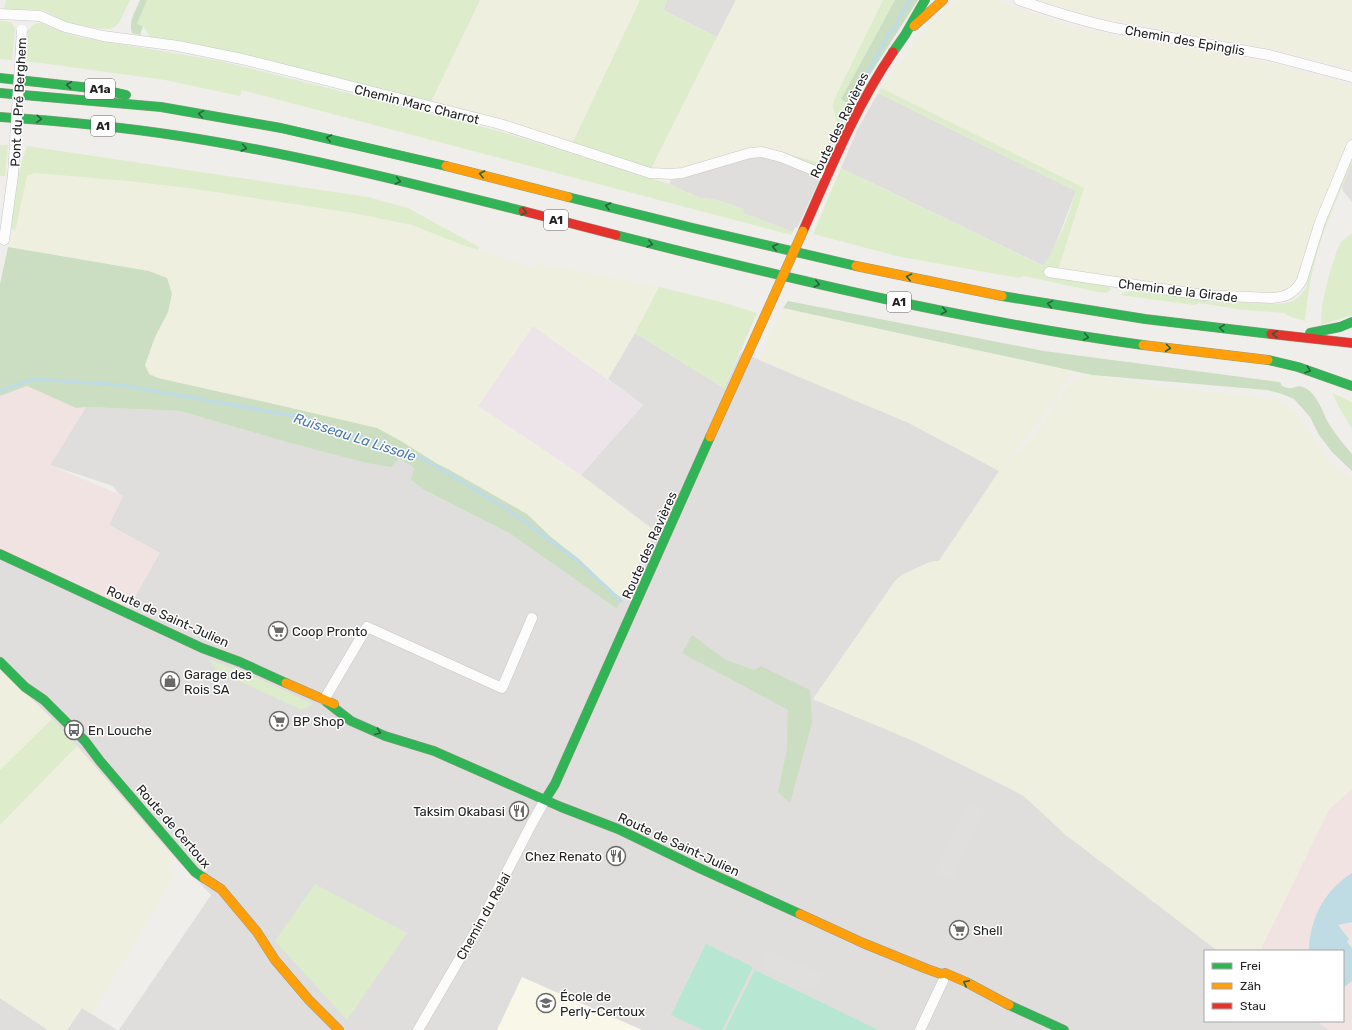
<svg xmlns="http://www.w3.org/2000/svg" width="1352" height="1030" viewBox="0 0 1352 1030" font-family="Rubik,sans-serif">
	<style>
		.residential { fill: #dfdedc }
		.commercial { fill: #f1e3e1 }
		.industrial { fill: #ede4e9 }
		.education { fill: #f8f7e8 }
		.farmland { fill: #efefdf }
		.grass { fill: #ddeccb }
		.forest { fill: #cbdec1 }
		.pitch { fill: #b7e6d2 }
		.parking { fill: #e0dfde }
		.water { fill: #bfdbe3 }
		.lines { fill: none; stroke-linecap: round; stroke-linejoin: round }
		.stream { stroke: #bfdbe3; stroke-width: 3.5 }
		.street-casing { stroke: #c9c8c7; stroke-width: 11 }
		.fast-casing { stroke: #999a82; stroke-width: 10 }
		.slow-casing { stroke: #999a82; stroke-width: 10 }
		.jam-casing { stroke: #999a82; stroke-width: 10 }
		.street { stroke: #fdfcfc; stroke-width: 10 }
		.fast { stroke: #30b455; stroke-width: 9 }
		.slow { stroke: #ff9f0a; stroke-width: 9 }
		.jam { stroke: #e5322d; stroke-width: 9 }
		.street-bridge-casing { stroke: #c9c8c7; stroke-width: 11; stroke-linecap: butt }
		.slow-bridge-casing { stroke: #999a82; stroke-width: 10; stroke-linecap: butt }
		.street-bridge { stroke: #fdfcfc; stroke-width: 10 }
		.slow-bridge { stroke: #ff9f0a; stroke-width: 9 }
		.oneway { stroke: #286439 }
		.labels { text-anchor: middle; stroke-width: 3; stroke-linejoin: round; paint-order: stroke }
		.shield { fill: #fff; stroke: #646464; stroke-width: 1 }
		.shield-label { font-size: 12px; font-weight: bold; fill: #222 }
		.street-label { font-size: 13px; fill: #222; stroke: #fff }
		.poi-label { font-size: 13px; fill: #222; stroke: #fff; text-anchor: start }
		.water-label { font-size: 14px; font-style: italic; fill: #4a7aab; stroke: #fff }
	</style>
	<rect width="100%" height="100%" fill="#f0eeeb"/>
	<!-- residential -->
	<path class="residential" d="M667,0H736L717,37L663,10Z
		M878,93L1076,191L1053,251L1044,266L841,168L857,130Z
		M756,156L773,159L817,176L819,181L797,228L795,227L793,232L743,213V209L730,204L713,199L700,198L669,184L671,180Z
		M635,333L724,388L741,352L909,423L1000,471L939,561L930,562L902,575L895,581L813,699L914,741L1011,789L1025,797L1066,835L1218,951H1205V1021H1317L1329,1030H119L211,895L175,858L77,746L52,719L0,668V553H160L109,525L122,498L113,486L50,465L86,407L180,411L283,441L399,458L414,468L426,491L509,533L617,609L655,531L581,475L643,405L608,379Z
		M0,998L48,1030H0Z
		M82,1008L117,1030H67Z"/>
	<!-- commercial -->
	<path class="commercial" d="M27,386L76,408L86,407L50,465L123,496L109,525L160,553L128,609L0,553V396Z
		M1352,789V1030H1329L1317,1021H1343V951H1260L1329,809Z"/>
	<!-- industrial -->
	<path class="industrial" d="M533,326L643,405L581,475L478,406Z"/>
	<!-- education -->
	<path class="education" d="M522,977L642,1030H497Z"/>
	<!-- farmland -->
	<path class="farmland" d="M480,0H640L573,142L494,119L431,102Z
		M736,0H883L834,100L833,107L838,125L820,163L772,149L759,147L673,170L651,169Z
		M958,0H995L1069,26L1118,37L1223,54L1282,66L1347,84L1352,87V137L1323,203L1299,272L1292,284L1284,292L1274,293L1212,292L1058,270L1084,188L881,88L922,32L945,8Z
		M1040,0H1352V69L1267,48L1108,19L1074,11Z
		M35,173L128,181L188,188L353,213L393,221L422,228L460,244L534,268L536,263L659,287L635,333L608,379L533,326L478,406L581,475L655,531L622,598L613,592L580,560L551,537L527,514L448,469L436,463L401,441L209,390L152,376L146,370L145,365L155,337L168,312L172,294L169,283L149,271L8,247L15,232L27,176Z
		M783,308L1073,372L1036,425L1002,468L1025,446L1040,429L1067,387L1074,381L1082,377L1092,375L1162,387L1232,394L1279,401L1286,404L1296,413L1329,460L1352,481V789L1329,809L1260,951H1218L1066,835L1025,797L1011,789L914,741L813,699L895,581L902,575L930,562L939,561L999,471L909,423L759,360Z
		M0,668L52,719L0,770Z
		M77,746L175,858L168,869L175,875L92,1014L82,1008L67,1030H48L0,998V825Z"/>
	<!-- grass -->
	<path class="grass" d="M6,0H130L119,23L113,28L109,29H102L68,23L43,10L4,9Z
		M147,0H480L431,102L151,38L143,26L137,24Z
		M640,0H667L663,10L717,37L651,169L573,142Z
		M883,0H895L841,99L845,102L853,101L822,168L772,149L820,163L838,125L833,107L834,100Z
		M0,21L11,22L15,28L12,60L0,59Z
		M41,23L63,32L79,37L220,61L499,131L669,184L700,198L713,199L730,204L744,209L743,213L793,232L791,235L242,90L240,96L165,80L26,61L28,30L34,24Z
		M881,88L1084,188L1058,270L1107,285L1111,289C1108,294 1104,293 1098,292L1024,276L1019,278L901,257L813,234L841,168L1043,266C1058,245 1069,215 1076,191L878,93Z
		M0,145H8L5,176H0Z
		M27,146L368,197L408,208L479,247L478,250L460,244L412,225L353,213L188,188L128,181L35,173L27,176L15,232L9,226C11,199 18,172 27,146Z
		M1352,155V164C1344,183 1335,202 1328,221C1315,253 1308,287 1305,321L1291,317L1284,313L1243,310L1199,303L1194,305L1120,295C1136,285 1157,293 1174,295C1203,300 1233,302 1263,303C1271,303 1282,305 1290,302C1297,300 1302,294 1306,288L1317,243Z
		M1352,233V315L1321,325L1322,305L1328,279L1337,250L1341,242Z
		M659,287L721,302L757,313L724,388L635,333Z
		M1332,393L1352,402V429L1340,409Z
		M210,660C245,672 279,687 312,704V705L307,708L300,709L217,671Z
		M52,719L77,746L0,825V770Z
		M315,884L407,933L347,1020L275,941Z"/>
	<!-- forest -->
	<path class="forest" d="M140,0H147L137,24L143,26L140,35L132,33C128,21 136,10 140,0Z
		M895,0H918L853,101L845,102L841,99Z
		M8,247L149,271L167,278L172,294L168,312L155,337L145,365L149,374L158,378L274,404L377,428L401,441L436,463L448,469L527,514L551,537L580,560L613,592L622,598L617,609L509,533L426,491L411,480L414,468L399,458L391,467L367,463L283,441L180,411L86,407L76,408L27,386L0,396V284Z
		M788,301L1044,351L1280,382L1282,386C1285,387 1289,389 1291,388C1296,388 1297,385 1303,387C1318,393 1322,412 1329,424C1336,435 1344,445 1352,454V471L1332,452L1319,435L1310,417L1294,399L1282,394L1267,390L1092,375L783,308Z
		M692,635L726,660L754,670L761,666L810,690L812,723L790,803L778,792L787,749L788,710L682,653Z"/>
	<!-- pitch -->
	<path class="pitch" d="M706,944L753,967L722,1030H703L671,1015Z
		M755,970L878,1030H725Z"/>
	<!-- parking -->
	<path class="parking" d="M1352,164V202L1343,191L1342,187Z
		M967,803L984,810L952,880L936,872Z
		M768,950L823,975L816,991L761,966Z"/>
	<!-- water -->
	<path class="water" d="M1352,873V922L1338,925L1349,939L1347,942L1352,948V981L1343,988V951H1309C1310,918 1324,891 1352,873Z"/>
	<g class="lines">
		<!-- stream -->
		<path class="stream" d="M845,110L851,104L855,94L861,85L889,34L897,26L899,17L910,0
			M0,391L33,379L121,385L300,417L424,459L496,502L530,525L577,560L621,601"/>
		<!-- street casing -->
		<g class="street-casing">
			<path id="street" d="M1019,0C1051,11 1082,21 1115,28L1269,55L1352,77
				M0,14L40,16L65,27L103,36L178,46L242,59L500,124L650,173L671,174L682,173L750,153L762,152L781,157L827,176
				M4,240L13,175
				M1049,272L1203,295L1272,298C1286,297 1295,293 1302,280L1320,222L1352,145
				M324,700L367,627L502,688L532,618
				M418,1030L480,924L532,823L545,800
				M920,1030L943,981"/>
		</g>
		<!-- fast casing -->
		<g class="fast-casing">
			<path id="fast" d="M893,52L905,35L925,0
				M0,78L100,89L126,95
				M0,93L161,107L281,128L446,166
				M0,117C61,121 121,127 180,136C296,154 410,183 523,211
				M568,197L693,228L856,266
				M616,235C790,279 965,321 1143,345
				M1002,296L1145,319L1271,334
				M1310,333L1340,327L1352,322
				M1268,360L1298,367L1352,386
				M0,554L202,648L240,662L286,683
				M0,662L25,687L44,700L85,741L100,761L195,872L204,878
				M324,700L351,721L385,736L434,751L561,807L618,829L699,868L800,914
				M545,800L555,784L710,437
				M1009,1005L1064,1030"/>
		</g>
		<!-- slow casing -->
		<g class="slow-casing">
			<path id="slow" d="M914,26L943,0
				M446,166L568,197
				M856,266L1002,296
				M1143,345L1268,360
				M710,437L773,298
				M286,683L334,704
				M204,878L221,889L257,932L275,960L309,1000L339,1030
				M800,914L863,943L927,969L941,974L945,973L966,982L1009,1005"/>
		</g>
		<!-- jam casing -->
		<g class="jam-casing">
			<path id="jam" d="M523,211L616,235
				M803,231C830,170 855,108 893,52
				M1271,334L1352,343"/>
		</g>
		<!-- street -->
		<use href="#street" class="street"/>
		<!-- fast -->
		<use href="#fast" class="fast"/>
		<!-- slow -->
		<use href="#slow" class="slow"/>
		<!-- jam -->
		<use href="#jam" class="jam"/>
		<!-- street-bridge casing -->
		<g class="street-bridge-casing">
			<path id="street-bridge" d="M13,175L22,30"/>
		</g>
		<!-- slow-bridge casing -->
		<g class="slow-bridge-casing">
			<path id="slow-bridge" d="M773,298L803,231"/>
		</g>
		<!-- street-bridge -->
		<use href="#street-bridge" class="street-bridge"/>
		<!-- slow-bridge -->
		<use href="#slow-bridge" class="slow-bridge"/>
	</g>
	<!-- one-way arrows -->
	<defs><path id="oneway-chevron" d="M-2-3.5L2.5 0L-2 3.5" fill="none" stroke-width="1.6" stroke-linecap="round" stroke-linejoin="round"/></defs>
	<g class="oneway">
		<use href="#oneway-chevron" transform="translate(69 85) rotate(-174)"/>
		<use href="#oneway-chevron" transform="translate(201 114) rotate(-170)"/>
		<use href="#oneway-chevron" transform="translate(39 119) rotate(4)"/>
		<use href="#oneway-chevron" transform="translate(329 138) rotate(-168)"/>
		<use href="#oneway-chevron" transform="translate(244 148) rotate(11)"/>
		<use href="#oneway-chevron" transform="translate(482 174) rotate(-166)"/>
		<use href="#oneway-chevron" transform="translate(398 181) rotate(13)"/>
		<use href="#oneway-chevron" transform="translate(608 206) rotate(-166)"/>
		<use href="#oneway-chevron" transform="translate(524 212) rotate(14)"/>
		<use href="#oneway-chevron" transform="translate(650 244) rotate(14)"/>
		<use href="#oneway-chevron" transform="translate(775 247) rotate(-167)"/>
		<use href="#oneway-chevron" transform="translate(909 277) rotate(-168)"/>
		<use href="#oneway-chevron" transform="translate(817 284) rotate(13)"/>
		<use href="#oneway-chevron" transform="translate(1050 304) rotate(-170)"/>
		<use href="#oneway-chevron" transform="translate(944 311) rotate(11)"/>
		<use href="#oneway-chevron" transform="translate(1222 328) rotate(-174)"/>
		<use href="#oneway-chevron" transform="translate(1275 334) rotate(-174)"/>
		<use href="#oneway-chevron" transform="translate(1086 337) rotate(10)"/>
		<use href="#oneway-chevron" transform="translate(1168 348) rotate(7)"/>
		<use href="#oneway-chevron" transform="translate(1308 370) rotate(19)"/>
		<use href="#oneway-chevron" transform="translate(378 732) rotate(23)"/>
		<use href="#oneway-chevron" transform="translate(966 983) rotate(-154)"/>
	</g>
	<!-- icons -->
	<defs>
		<g id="supermarket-ring" transform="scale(1)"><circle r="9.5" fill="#fff" stroke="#6a6968" stroke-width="1.5"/><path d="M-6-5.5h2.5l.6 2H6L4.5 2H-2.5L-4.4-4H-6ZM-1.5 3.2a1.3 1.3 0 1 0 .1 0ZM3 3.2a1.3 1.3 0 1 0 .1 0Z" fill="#6a6968"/></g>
		<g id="shop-ring" transform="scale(1)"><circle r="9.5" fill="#fff" stroke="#6a6968" stroke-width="1.5"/><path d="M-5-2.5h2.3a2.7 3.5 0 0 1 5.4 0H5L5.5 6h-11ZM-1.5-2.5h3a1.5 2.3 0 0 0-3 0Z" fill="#6a6968"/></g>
		<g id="bus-ring" transform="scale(1)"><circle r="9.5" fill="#fff" stroke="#6a6968" stroke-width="1.5"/><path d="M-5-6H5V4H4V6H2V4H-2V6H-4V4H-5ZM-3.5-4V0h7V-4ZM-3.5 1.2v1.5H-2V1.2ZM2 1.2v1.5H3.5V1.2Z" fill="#6a6968"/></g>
		<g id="restaurant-ring" transform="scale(1)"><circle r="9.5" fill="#fff" stroke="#6a6968" stroke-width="1.5"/><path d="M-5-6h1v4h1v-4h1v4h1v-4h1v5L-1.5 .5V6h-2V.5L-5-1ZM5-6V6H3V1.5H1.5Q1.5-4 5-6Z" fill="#6a6968"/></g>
		<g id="school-ring" transform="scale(1)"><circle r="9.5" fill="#fff" stroke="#6a6968" stroke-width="1.5"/><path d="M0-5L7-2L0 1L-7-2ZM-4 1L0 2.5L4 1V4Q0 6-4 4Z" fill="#6a6968"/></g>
	</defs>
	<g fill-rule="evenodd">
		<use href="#supermarket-ring" x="278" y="631"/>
		<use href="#shop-ring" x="170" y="681"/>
		<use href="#supermarket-ring" x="279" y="721"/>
		<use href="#bus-ring" x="74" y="730"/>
		<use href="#restaurant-ring" x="519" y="811"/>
		<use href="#restaurant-ring" x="616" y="856"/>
		<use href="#supermarket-ring" x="959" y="930"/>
		<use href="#school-ring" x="546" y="1003"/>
	</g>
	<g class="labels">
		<!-- shield labels -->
		<g class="shield">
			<rect x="85" y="79" width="30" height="20" rx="3"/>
			<rect x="91" y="116" width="24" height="20" rx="3"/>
			<rect x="544" y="210" width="24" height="20" rx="3"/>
			<rect x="887" y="292" width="24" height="20" rx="3"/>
		</g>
		<g class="shield-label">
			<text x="100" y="93">A1a</text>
			<text x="103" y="130">A1</text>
			<text x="556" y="224">A1</text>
			<text x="899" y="306">A1</text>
		</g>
		<!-- street labels -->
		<g class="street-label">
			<text transform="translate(1185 40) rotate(10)" y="5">Chemin des Epinglis</text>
			<text transform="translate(18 102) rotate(-87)" y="5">Pont du Pré Berghem</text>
			<text transform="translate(417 104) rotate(14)" y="5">Chemin Marc Charrot</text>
			<text transform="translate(839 125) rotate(-64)" y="5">Route des Ravières</text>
			<text transform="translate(1178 290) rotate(7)" y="5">Chemin de la Girade</text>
			<text transform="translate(649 545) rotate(-66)" y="5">Route des Ravières</text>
			<text transform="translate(168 616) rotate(24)" y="5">Route de Saint-Julien</text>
			<text transform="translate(174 826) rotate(49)" y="5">Route de Certoux</text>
			<text transform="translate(679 844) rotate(25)" y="5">Route de Saint-Julien</text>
			<text transform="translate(483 916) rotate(-61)" y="5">Chemin du Relai</text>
		</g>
		<!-- poi labels -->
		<g class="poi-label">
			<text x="292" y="636">Coop Pronto</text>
			<text x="184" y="679">Garage des<tspan x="184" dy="15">Rois SA</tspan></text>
			<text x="293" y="726">BP Shop</text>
			<text x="88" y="735">En Louche</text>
			<text x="505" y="816" text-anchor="end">Taksim Okabasi</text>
			<text x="602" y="861" text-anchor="end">Chez Renato</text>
			<text x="973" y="935">Shell</text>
			<text x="560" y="1001">École de<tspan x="560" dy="15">Perly-Certoux</tspan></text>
		</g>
		<!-- water labels -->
		<g class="water-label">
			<text transform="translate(355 437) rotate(18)" y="5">Ruisseau La Lissole</text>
		</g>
	</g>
	<!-- legend -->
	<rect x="1204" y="950" width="140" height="72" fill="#ffffff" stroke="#a7a7a7"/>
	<rect x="1212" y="963" width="20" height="6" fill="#30b455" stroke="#a7a7a7"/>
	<text x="1240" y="970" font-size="12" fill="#222222">Frei</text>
	<rect x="1212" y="983" width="20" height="6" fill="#ff9f0a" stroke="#a7a7a7"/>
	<text x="1240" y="990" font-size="12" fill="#222222">Zäh</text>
	<rect x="1212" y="1003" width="20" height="6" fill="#e5322d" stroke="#a7a7a7"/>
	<text x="1240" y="1010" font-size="12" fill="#222222">Stau</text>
</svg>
